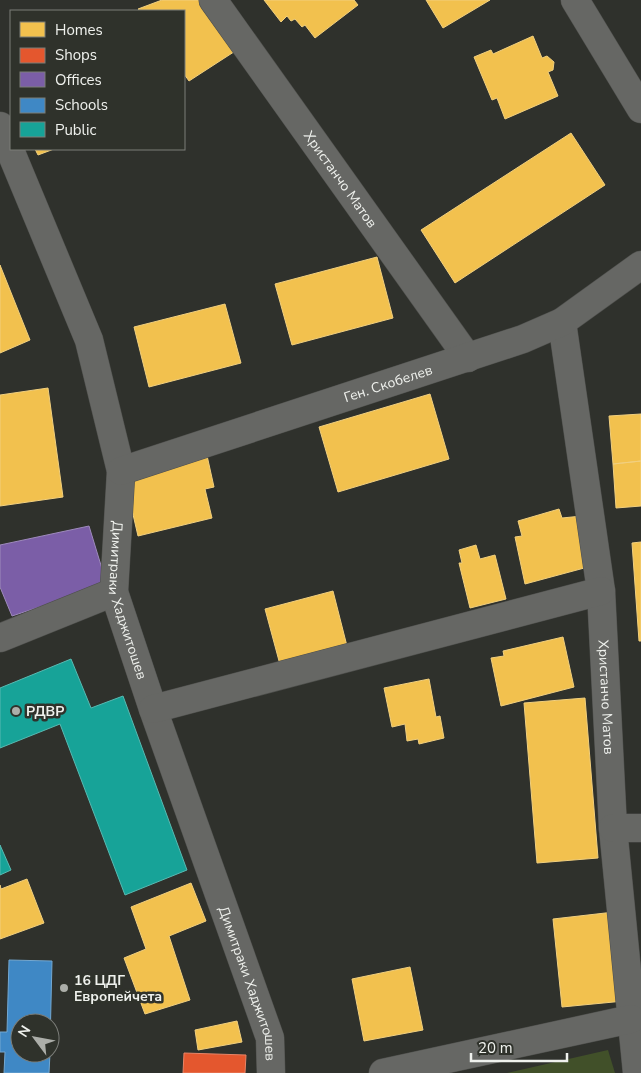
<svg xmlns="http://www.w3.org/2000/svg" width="641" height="1073" viewBox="0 0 641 1073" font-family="'Nunito Sans',sans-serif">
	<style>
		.green { fill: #415029 }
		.homes { fill: #f2c14e; stroke: #f1cf7e }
		.shops { fill: #e4572e; stroke: #e78567 }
		.offices { fill: #7b5ea7; stroke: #9e8abc }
		.schools { fill: #3f88c5; stroke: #74a8d1 }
		.public { fill: #17a398; stroke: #58bab2 }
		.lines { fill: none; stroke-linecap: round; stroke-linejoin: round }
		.street-casing { stroke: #4e4f4c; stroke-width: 29 }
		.street { stroke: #666764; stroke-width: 28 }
		.poi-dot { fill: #acaea9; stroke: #2f322b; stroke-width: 2 }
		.labels { text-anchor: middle; stroke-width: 5; stroke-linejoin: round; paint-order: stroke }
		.street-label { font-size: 14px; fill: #eff1ed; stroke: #2f322b }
		.poi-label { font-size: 14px; font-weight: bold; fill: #eff1ed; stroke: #2f322b; text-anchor: start }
	</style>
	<rect width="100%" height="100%" fill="#2f312c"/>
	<!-- green -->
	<path class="green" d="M608,1050L615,1073H507Z"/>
	<!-- homes -->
	<path class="homes" d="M162,0H210L243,46L189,81L184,74V11H140L138,9Z
		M264,0H354L358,5L315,38L305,25L302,27L295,19L291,21L287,16L281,22Z
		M426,0H490L443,28Z
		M533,36L542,58L547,56L554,62L553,70L548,72L558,96L505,119L497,98L492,100L474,57L491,50L493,54Z
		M571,133L605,185L455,283L421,230Z
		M35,149H54L38,155Z
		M377,257L393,318L292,345L275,284Z
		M0,265L30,340L0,353Z
		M225,304L241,363L149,387L134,327Z
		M48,388L63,497L0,506V395Z
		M430,394L449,459L338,492L319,427Z
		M641,414V461L613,464L609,416Z
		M206,451L214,487L205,489L212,518L138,536L123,471Z
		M641,461V506L616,508L613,464Z
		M559,509L562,518L582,516L588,567L525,584L515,537L522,536L518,521Z
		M641,542V641H639L632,543Z
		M476,545L480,559L495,555L506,599L470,608L459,563H462L459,550Z
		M333,591L349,654L282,672L265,609Z
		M563,637L574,687L501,706L491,658L504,656L503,651Z
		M429,679L436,717L440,716L444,738L419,744L418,739L407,741L405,724L392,727L384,688Z
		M585,698L598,858L537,863L524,703Z
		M27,879L44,923L0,939V885L1,889Z
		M191,883L206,921L169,936L190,1000L145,1014L124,958L146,949L131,907Z
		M614,912L624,1001L562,1007L553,919Z
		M410,967L423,1030L364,1041L352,979Z
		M237,1021L242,1042L198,1050L195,1030Z"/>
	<!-- shops -->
	<path class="shops" d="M184,1053L246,1055L245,1073H183Z"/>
	<!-- offices -->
	<path class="offices" d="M89,526L107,585L12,616L0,587V545Z"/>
	<!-- schools -->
	<path class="schools" d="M9,960L52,961L50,1045V1023H20V1053H50L49,1073H4L5,1052H0V1032H7Z"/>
	<!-- public -->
	<path class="public" d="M71,659L91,708L123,696L187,870L125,895L60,724L0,748V688Z
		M0,845L11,870L0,875Z"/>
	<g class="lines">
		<!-- street casing -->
		<g class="street-casing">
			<g id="street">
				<path id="s1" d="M213,0L468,358"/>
				<path d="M575,0L641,109"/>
				<path id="s2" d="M0,126L89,340L121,471L114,592L153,709L270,1038L271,1073"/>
				<path id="s3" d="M562,322L601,591L613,828L637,1073"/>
				<path id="s4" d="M121,471L523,339L562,322L641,265"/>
				<path d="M0,638L114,592"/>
				<path d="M153,709L601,591"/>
				<path d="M613,828H641"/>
				<path d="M383,1073L631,1019"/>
			</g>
		</g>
		<!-- street -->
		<use href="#street" class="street"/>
	</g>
	<!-- markers -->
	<g class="poi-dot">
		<circle cx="16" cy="711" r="5"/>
		<circle cx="64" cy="988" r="5"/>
	</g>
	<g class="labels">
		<!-- street labels -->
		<g class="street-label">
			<text dy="5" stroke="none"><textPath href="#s1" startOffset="220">Христанчо Матов</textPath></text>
			<text dy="5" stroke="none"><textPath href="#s4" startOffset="281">Ген. Скобелев</textPath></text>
			<text dy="5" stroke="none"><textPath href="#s2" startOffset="498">Димитраки Хаджитошев</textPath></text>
			<text dy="5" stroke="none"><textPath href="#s3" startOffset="378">Христанчо Матов</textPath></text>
			<text dy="5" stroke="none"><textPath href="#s2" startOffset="902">Димитраки Хаджитошев</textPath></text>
		</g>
		<!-- poi labels -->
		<g class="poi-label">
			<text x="26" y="716">РДВР</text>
			<text x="74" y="985">16 ЦДГ<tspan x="74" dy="16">Европейчета</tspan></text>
		</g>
	</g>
	<!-- legend -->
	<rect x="10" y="10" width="175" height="140" fill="#2f322b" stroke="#7c7e79"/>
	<rect x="20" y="22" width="25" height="15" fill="#f2c14e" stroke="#7c7e79"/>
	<text x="55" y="35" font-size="15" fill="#eff1ed">Homes</text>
	<rect x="20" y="48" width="25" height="15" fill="#e4572e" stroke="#7c7e79"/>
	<text x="55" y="60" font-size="15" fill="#eff1ed">Shops</text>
	<rect x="20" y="72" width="25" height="15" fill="#7b5ea7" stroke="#7c7e79"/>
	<text x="55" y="85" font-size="15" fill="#eff1ed">Offices</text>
	<rect x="20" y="98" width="25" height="15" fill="#3f88c5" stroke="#7c7e79"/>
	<text x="55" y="110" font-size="15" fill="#eff1ed">Schools</text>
	<rect x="20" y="122" width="25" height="15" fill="#17a398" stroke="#7c7e79"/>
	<text x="55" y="135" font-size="15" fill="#eff1ed">Public</text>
	<!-- north arrow -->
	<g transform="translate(35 1038) rotate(302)"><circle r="24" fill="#2f322b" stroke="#7c7e79"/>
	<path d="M0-4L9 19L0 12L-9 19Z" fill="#acaea9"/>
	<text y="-8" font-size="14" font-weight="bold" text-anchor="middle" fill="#eff1ed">N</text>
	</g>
	<!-- scale -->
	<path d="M471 1053v8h96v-8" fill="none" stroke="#eff1ed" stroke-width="2.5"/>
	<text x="478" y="1053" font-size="15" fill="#eff1ed" stroke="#2f322b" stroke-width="4" paint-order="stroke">20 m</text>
</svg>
